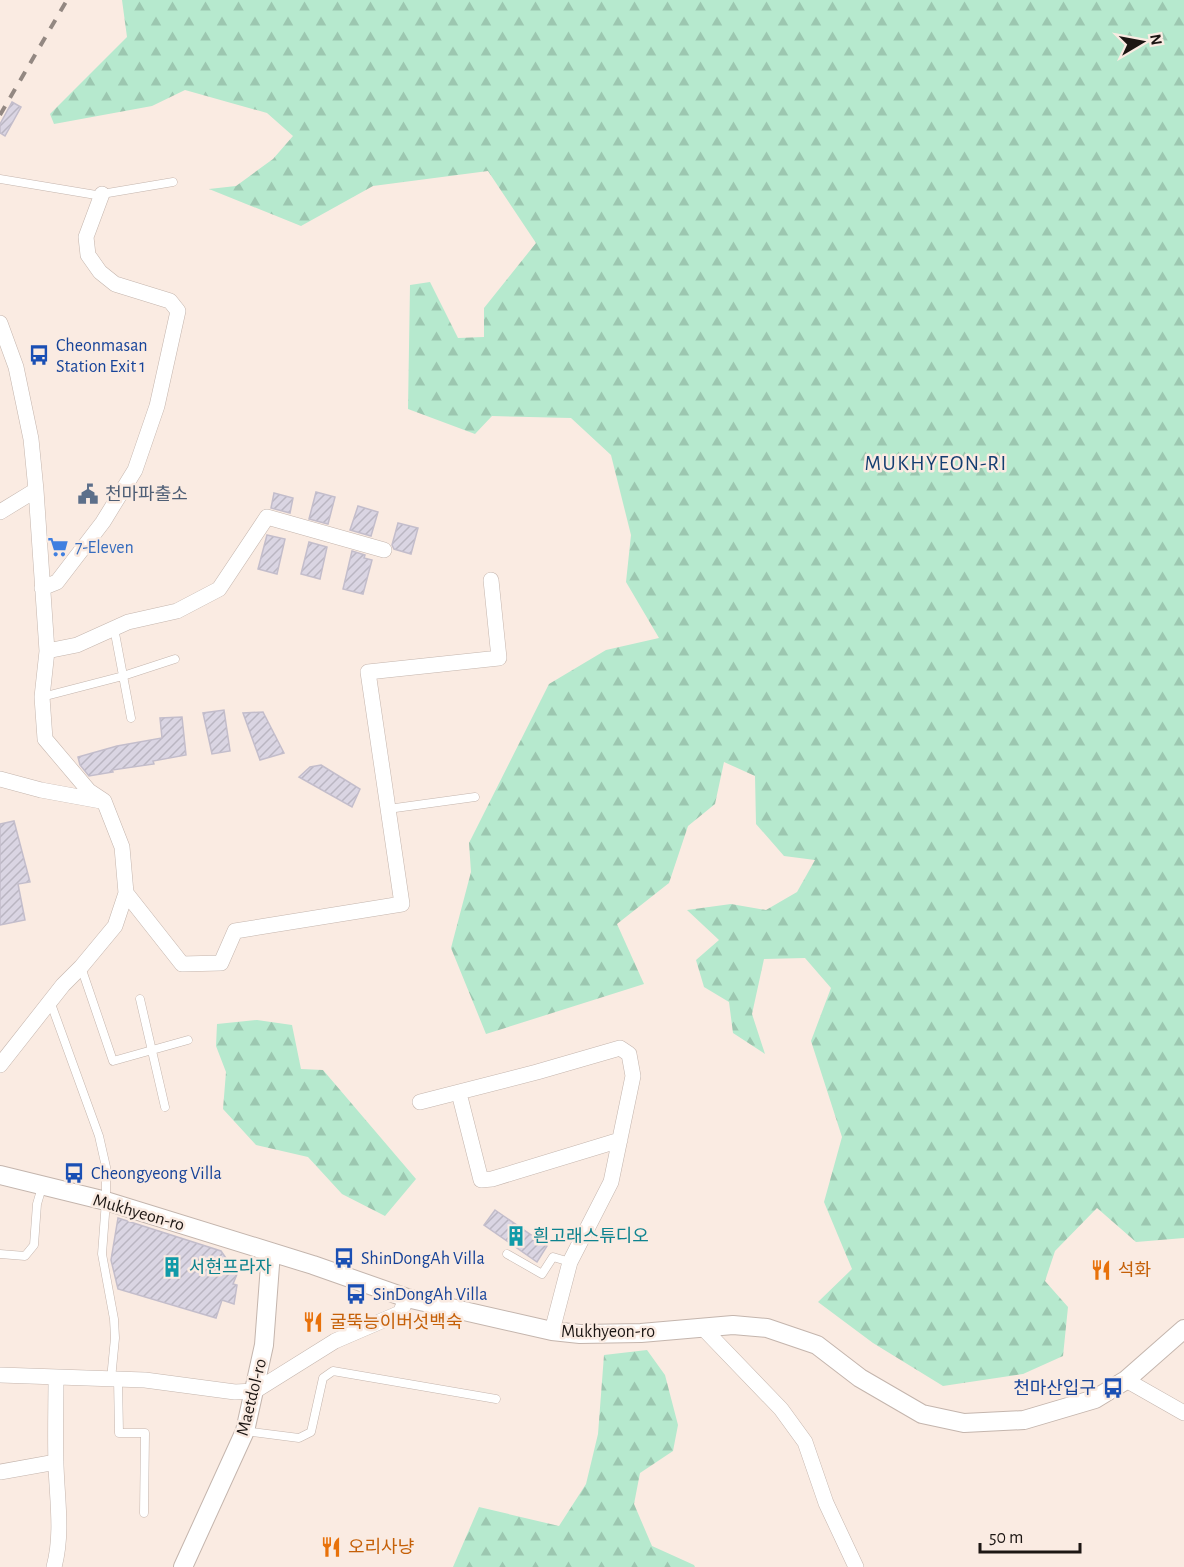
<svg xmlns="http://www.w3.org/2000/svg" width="1184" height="1567" viewBox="0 0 1184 1567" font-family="'Alegreya Sans','Noto Sans KR',sans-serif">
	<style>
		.forest { fill: url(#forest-firs) }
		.building { fill: url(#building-hatch); stroke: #c3bdcb; stroke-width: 1.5 }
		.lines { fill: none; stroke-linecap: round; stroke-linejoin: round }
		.service-casing { stroke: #c4b5ad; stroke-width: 9 }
		.minor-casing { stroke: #c4b5ad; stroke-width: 16 }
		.tertiary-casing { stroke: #c4b5ad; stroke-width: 20 }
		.service { stroke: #fff; stroke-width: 8 }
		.minor { stroke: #fff; stroke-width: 15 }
		.tertiary { stroke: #fff; stroke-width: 18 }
		.rail { stroke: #938882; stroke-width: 4; stroke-dasharray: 10 10; stroke-linecap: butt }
		.labels { text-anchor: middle; stroke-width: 5; stroke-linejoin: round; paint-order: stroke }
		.transit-label { font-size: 18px; fill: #164399; stroke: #faebe2; text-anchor: start }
		.service-label { font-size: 18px; fill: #4e5e75; stroke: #faebe2; text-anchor: start }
		.shop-label { font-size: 18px; fill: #366cbe; stroke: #faebe2; text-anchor: start }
		.street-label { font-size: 18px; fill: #1c1613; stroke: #faebe2 }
		.culture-label { font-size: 18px; fill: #0d838f; stroke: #faebe2; text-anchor: start }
		.food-label { font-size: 18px; fill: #c56008; stroke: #faebe2; text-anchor: start }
		.quarter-label { font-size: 21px; letter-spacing: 1.5px; fill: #143e71; stroke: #faebe2 }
	</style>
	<defs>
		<pattern id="forest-firs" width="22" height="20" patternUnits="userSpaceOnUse" patternTransform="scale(1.5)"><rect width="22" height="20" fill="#b6e9ce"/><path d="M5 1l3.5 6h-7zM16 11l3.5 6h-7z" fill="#9cc7b0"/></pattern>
		<pattern id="building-hatch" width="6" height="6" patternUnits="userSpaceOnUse" patternTransform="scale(1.5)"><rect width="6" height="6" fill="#dad5e3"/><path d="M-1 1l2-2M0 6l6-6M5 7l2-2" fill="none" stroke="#bab6c2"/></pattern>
	</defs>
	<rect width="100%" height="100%" fill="#faebe2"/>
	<!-- forest -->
	<path class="forest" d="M122,0H1184V1238L1136,1242L1097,1208L1055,1251L1045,1281L1068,1307L1063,1356L1023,1374L943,1386L873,1343L818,1302L852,1269L824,1202L842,1137L811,1041L831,988L805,958L764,959L752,1014L765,1054L733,1033L729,1002L704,987L696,960L719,940L687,910L731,904L766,910L797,892L815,860L784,856L756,824L755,776L724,762L715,804L688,826L669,883L617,924L644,984L486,1034L451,948L471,872L469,843L549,684L606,650L659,638L626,582L631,535L611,455L571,418L492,416L475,434L408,409L410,285L430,282L458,338L484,337V308L536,243L488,171L373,186L301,226L209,189L236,186L273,159L293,136L267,113L185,90L152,106L54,124L50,114L127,37Z
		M257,1020L292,1025L301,1069L323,1070L416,1179L385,1216L342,1194L308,1157L256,1145L223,1109L226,1072L216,1046L217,1024Z
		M647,1350L665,1375L678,1425L673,1451L640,1473L634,1504L652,1546L694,1565L695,1567H453L479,1507L559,1526L586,1484L598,1434L604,1355Z"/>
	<!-- building -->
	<path class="building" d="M12,102L21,107L5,136L0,133V124Z
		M316,492L335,497L328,524L309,519Z
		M274,493L293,498L290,513L271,508Z
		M358,506L378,512L371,536L350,530Z
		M398,523L418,528L411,554L394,549L392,545Z
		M267,535L285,539L277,574L258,569Z
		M309,542L327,547L320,579L301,574Z
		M352,551L365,555L364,558L372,560L363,594L343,589Z
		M224,710L230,751L212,754L203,713Z
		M263,712L284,753L260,760L243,713Z
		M182,717L186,755L153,761L154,764L112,770L113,772L89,776L80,765L78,757L117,746L162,738L160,718Z
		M321,765L360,789L352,807L299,777L310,767Z
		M14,821L30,882L18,884L25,920L0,925V824Z
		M495,1210L547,1246L537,1262L484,1225Z
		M118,1218L221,1251L237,1274L233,1284L237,1285L234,1304L222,1300L216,1318L118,1289L111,1260Z"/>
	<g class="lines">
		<!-- service casing -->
		<g class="service-casing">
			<path id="service" d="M0,179L96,195L173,182
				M114,628L131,718
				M42,697L123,676L175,659
				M388,809L475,797
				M81,967L113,1061L188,1040
				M140,999L165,1107
				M50,1001L99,1136L106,1167V1201L102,1254L114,1319L115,1338L111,1379
				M0,1254L25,1256L34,1245L37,1204L42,1187
				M507,1254L542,1274L553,1257L570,1262
				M118,1379L119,1433H145L144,1513
				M245,1431L299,1438L311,1432L323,1378L333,1371L496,1399"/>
		</g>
		<!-- minor casing -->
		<g class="minor-casing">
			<path id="minor" d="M0,323L16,367L31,439L36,490L0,512
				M42,588L57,582L103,522L135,470L157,406L178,311L170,301L115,284L100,272L88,255L86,237L102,194
				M47,651L77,645L128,622L177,611L219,589L267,517L384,550
				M0,779L41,790L101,801
				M126,893L182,964L221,963L235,931L402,904L368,672L499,658L491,580
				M0,1065L63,985L81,967L115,926L126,893L122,847L104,801L89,791L45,739L42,697L47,651L36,490
				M459,1093L481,1180L492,1179L620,1140
				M420,1102L537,1072L620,1048L629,1054L633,1076L611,1182L570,1262L552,1331
				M703,1328L781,1409L805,1442L826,1503L856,1567
				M0,1375L145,1380L235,1392L255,1391L335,1341L400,1313L407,1298
				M1126,1380L1184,1413
				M0,1472L56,1462
				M54,1567C63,1534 57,1499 56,1465C55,1436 56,1406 56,1377"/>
		</g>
		<!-- tertiary casing -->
		<g class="tertiary-casing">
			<path id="tertiary" d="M0,1175L106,1201L313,1265L407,1298L552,1331L580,1334L641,1333L733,1325L767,1328L817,1345L860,1378L922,1414L964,1423L1024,1420L1095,1399L1126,1380L1184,1329
				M183,1567L245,1431L264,1345L271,1252"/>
		</g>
		<!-- service -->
		<use href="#service" class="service"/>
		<!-- minor -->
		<use href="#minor" class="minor"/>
		<!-- tertiary -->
		<use href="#tertiary" class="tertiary"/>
		<!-- rail -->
		<path class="rail" d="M0,115L67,0"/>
	</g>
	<!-- icons -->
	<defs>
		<g id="bus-bare" transform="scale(1.62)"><path d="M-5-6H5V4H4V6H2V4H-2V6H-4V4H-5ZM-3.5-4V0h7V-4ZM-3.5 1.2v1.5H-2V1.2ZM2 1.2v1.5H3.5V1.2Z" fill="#1a4fb4" stroke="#faebe2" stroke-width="2.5" paint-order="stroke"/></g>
		<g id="civic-bare" transform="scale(1.62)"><path d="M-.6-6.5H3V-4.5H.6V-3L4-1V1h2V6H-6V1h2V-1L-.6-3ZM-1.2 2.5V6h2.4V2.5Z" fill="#5c6f8a" stroke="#faebe2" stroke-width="2.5" paint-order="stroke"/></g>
		<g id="supermarket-bare" transform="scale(1.62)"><path d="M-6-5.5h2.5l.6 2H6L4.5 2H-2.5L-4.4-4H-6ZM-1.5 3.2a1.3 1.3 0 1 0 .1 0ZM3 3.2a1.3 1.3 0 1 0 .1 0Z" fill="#3f7fe0" stroke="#faebe2" stroke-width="2.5" paint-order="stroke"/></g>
		<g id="building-bare" transform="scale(1.62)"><path d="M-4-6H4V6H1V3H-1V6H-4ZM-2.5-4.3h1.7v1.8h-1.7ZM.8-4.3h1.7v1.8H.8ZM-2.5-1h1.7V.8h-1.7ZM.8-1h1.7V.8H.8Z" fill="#0f9aa8" stroke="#faebe2" stroke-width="2.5" paint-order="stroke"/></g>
		<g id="restaurant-bare" transform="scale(1.62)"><path d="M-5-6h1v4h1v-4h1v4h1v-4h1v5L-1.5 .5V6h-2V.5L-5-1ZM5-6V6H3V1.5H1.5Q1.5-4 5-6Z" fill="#e8710a" stroke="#faebe2" stroke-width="2.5" paint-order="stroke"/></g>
	</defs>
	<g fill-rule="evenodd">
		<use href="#bus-bare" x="39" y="355"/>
		<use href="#civic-bare" x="88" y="494"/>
		<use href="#supermarket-bare" x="58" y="547"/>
		<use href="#bus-bare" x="74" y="1173"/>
		<use href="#building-bare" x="516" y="1236"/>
		<use href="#bus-bare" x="344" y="1258"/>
		<use href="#building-bare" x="172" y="1267"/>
		<use href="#restaurant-bare" x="1101" y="1270"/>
		<use href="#bus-bare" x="356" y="1294"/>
		<use href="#restaurant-bare" x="313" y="1322"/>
		<use href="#bus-bare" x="1113" y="1388"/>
		<use href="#restaurant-bare" x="331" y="1547"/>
	</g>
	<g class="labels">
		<!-- transit labels -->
		<g class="transit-label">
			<text x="56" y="351">Cheonmasan<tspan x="56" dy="21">Station Exit 1</tspan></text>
			<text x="91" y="1179">Cheongyeong Villa</text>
			<text x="361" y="1264">ShinDongAh Villa</text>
			<text x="373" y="1300">SinDongAh Villa</text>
			<text x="1096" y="1394" text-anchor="end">천마산입구</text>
		</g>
		<!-- service labels -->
		<g class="service-label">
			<text x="105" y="500">천마파출소</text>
		</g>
		<!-- shop labels -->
		<g class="shop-label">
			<text x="75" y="553">7-Eleven</text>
		</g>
		<!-- street labels -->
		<g class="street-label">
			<text transform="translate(139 1212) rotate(16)" y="6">Mukhyeon-ro</text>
			<text x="608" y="1337">Mukhyeon-ro</text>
			<text transform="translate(251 1397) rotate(-76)" y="6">Maetdol-ro</text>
		</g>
		<!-- culture labels -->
		<g class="culture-label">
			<text x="533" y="1242">흰고래스튜디오</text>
			<text x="189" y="1273">서현프라자</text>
		</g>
		<!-- food labels -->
		<g class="food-label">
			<text x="1118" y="1276">석화</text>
			<text x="330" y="1328">굴뚝능이버섯백숙</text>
			<text x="348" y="1553">오리사냥</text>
		</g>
		<!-- quarter labels -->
		<g class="quarter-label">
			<text x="936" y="470">MUKHYEON-RI</text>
		</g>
	</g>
	<!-- north arrow -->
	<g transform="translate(1142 42) rotate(80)" stroke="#faebe2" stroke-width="4.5" paint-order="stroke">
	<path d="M0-4.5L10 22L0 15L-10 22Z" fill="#1c1613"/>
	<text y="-9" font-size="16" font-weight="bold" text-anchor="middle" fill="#1c1613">N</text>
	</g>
	<!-- scale -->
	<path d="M980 1543v9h100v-9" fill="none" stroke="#1c1613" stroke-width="3"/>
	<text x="989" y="1543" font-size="18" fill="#1c1613" stroke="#faebe2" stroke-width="4.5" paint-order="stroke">50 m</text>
</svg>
